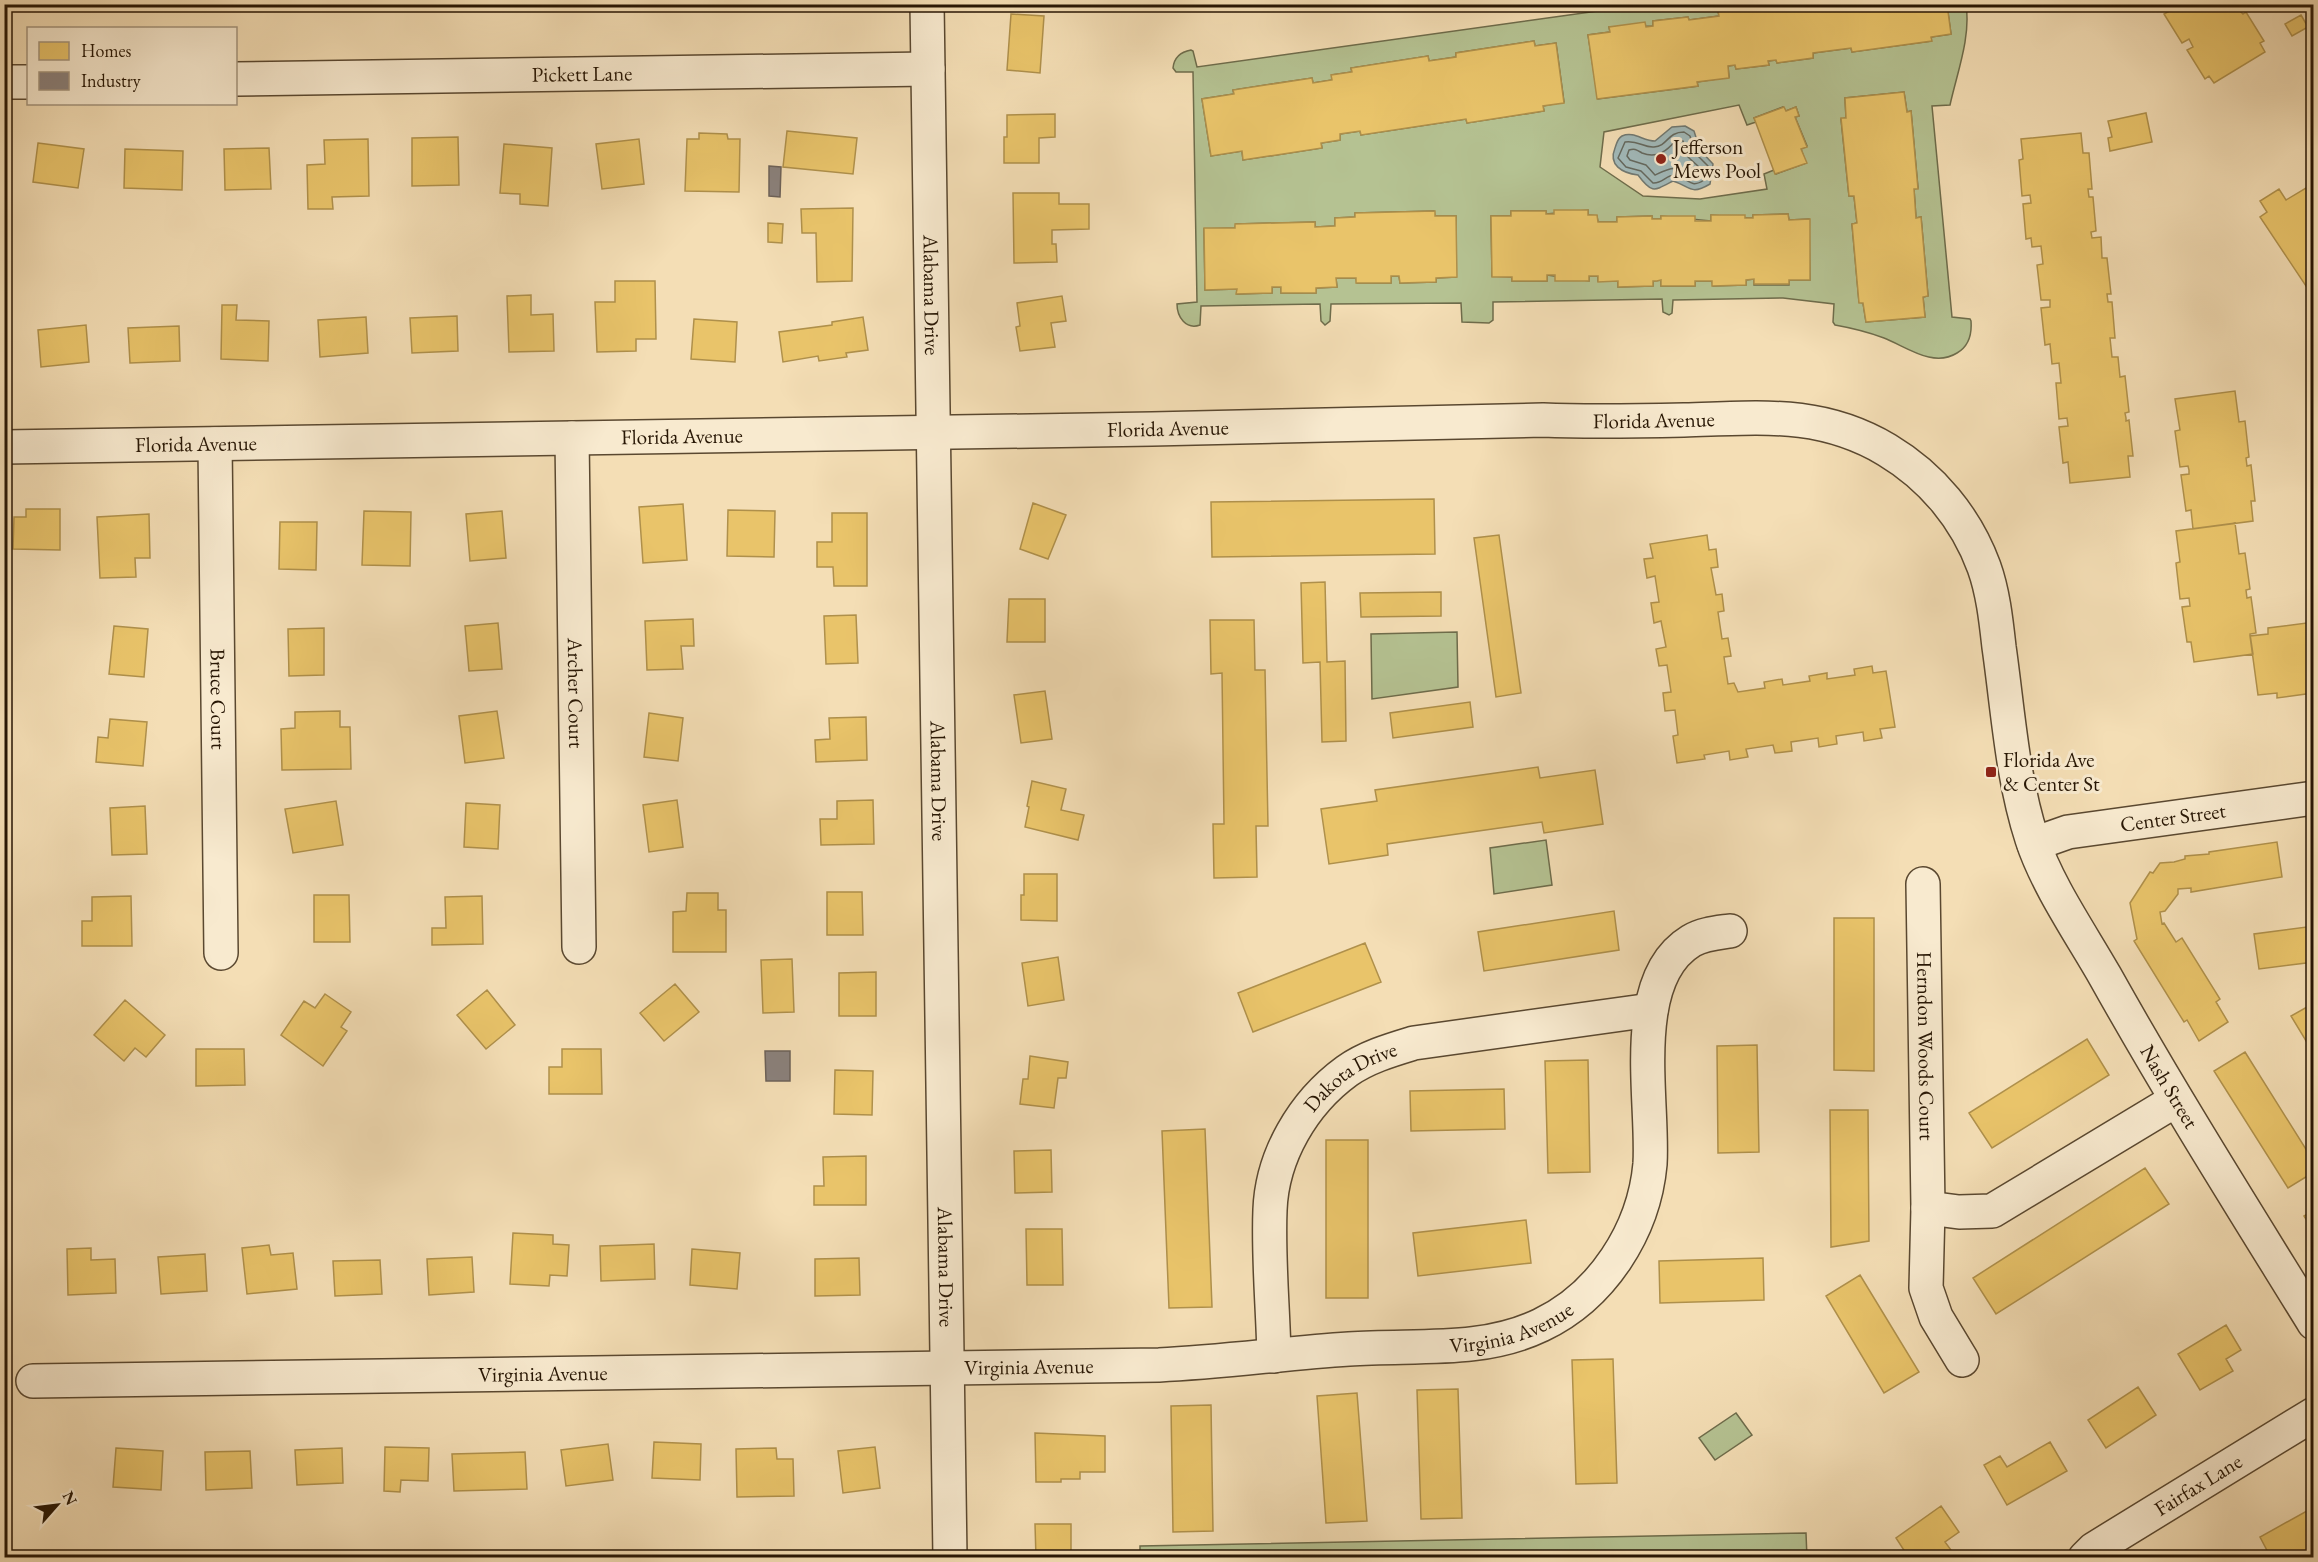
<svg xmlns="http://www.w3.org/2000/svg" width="2318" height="1562" viewBox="0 0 2318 1562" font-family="'EB Garamond',serif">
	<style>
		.green { fill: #b5c292; stroke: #6e6c4b; stroke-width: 1.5; fill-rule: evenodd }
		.water { fill: #a1b9b9; stroke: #707871; stroke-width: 1.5 }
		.homes { fill: #e9c46a; stroke: #af904b; stroke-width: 1.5 }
		.industry { fill: #8a817c; stroke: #6c6158; stroke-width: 1.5 }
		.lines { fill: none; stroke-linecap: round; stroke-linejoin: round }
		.shore { stroke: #64685e; stroke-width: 1.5 }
		.minor-casing { stroke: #5a4830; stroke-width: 36 }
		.minor { stroke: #f8eacf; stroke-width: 33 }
		.poi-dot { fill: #8f2418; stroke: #f8eacf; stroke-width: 2 }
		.labels { text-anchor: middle; stroke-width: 6; stroke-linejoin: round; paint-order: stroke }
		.street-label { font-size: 21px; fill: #271604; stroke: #f8eacf }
		.poi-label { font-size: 21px; fill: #271604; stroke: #f8eacf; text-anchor: start }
	</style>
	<rect width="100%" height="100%" fill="#f4deb5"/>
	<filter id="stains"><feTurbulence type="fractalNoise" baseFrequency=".00333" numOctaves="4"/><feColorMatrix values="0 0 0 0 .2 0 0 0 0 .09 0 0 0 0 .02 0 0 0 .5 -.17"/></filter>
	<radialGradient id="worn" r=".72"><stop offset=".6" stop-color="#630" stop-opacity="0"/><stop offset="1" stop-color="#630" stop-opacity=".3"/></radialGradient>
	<!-- green -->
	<path class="green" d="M1641,5H1726L1717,6L1719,16L1689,20L1688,17L1653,21V26L1609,27L1610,32L1588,35L1598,99L1698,86L1697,82L1729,77L1728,66L1735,65L1736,69L1769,65L1768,61L1776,60L1777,63L1813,58V53L1851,48L1852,52L1931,41V37L1951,34L1947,5H1966C1971,37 1957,73 1950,105L1932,106L1952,317L1970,319L1971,321C1972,334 1969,346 1957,353C1933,368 1907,347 1884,338C1868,332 1852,328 1835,325L1833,322L1834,304L1783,298L1673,300L1672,313L1669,315L1663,312L1662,299L1493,302V320L1489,323L1462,322L1461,303L1331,304L1330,321L1325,325L1321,321L1320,304L1201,306L1200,325C1186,330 1177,317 1177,304L1197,302L1193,72H1176L1173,68C1174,58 1180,52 1191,50L1193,51L1197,67ZM1534,41L1535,46L1556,43L1564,102L1543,106L1544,111L1467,123L1466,119L1361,135L1360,131L1340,134V140L1321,143L1322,148L1243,160L1242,151L1211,156L1202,99L1234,94L1233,90L1312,78L1313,83L1332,80V75L1352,72L1351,68L1428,56L1429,61L1456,57V53ZM1904,92L1907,112L1911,111L1918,188L1914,189L1916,218L1921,217L1928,296L1923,297L1925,317L1866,322L1863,303L1859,302L1852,224L1857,223L1854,196H1849L1841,119L1846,118L1845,98ZM1739,105L1747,125L1756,122L1754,118L1783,107L1786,111L1796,107L1799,116L1795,117L1807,146L1801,149L1806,163L1776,174L1774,170L1764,174L1767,189L1700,199L1643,196L1600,167L1604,132ZM1588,210V215L1597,216L1598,222H1617V217L1652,216V219H1661V216L1711,221V215L1748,218H1753V215L1788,214L1789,220L1809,219L1810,280H1789V285H1754V279L1746,280V285L1713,286L1712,281H1695V286H1661V280L1653,281V286L1618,287V281H1598V276H1589V281L1547,275V281H1512V277L1492,276L1491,216H1511V211H1546V214ZM1434,211L1435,216H1456V277L1436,278V282L1400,283L1399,276H1391V283H1357L1356,278H1336L1337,287L1316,288V293H1281V287H1272V293L1237,294V289L1205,290L1204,229L1235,228L1236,224L1315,222V227L1335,226V218L1355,217V213Z
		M1457,632L1458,687L1372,699L1371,634Z
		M1546,840L1552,885L1494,894L1490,848Z
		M1736,1413L1752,1435L1715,1460L1699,1438Z
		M1806,1533L1807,1558L1140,1557V1546Z"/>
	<!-- water -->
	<path class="water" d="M1685,126L1694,131L1700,150L1713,164L1710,184C1690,196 1690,186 1673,181C1654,191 1652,194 1638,175C1622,173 1608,165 1615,148C1617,143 1617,139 1622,136C1634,131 1643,141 1655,141L1672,127Z"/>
	<!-- homes -->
	<path class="homes" d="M38,4H86V7L39,10Z
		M309,4H353L310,6Z
		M1947,4L1951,34L1931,37L1932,41L1852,52L1851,48L1813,53V58L1777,63L1776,60L1768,61L1769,65L1736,69L1735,65L1728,66L1729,78L1697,82L1698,86L1597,99L1588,35L1610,32L1609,27L1645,22L1646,27L1653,26V21L1688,17L1689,20L1719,16L1717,6L1726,4Z
		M2164,4H2241L2239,8L2240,11L2243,14L2246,12L2264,41L2260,43L2265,52L2214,83L2209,76L2205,79L2187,50L2193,47L2189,39L2182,43L2164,14L2168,12Z
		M1011,14L1044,16L1040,73L1007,70Z
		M2301,15L2308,27L2292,36L2285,24Z
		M1534,41L1535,46L1556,43L1564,103L1543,106L1544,111L1467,123L1466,119L1361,135L1360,131L1340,134V140L1321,143L1322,148L1243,160L1242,151L1211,156L1202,99L1234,94L1233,90L1312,78L1313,83L1332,80L1331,75L1352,72L1351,68L1428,56L1429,61L1456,57V53Z
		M1904,92L1907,112L1911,111L1918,189H1914L1916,218L1921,217L1928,296L1923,297L1925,317L1866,322L1863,303H1859L1852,224L1857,223L1854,196H1849L1841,118H1846L1845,98Z
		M1784,107L1786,111L1796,107L1799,116L1795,117L1807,147L1801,149L1807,163L1775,174L1754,118Z
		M2146,113L2152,142L2110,151L2108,138L2112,137L2108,121Z
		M1055,114V137L1039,138V163H1004V137H1007V115Z
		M787,131L857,138L853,174L783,167Z
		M699,133L727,134L728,139H740L739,192L685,191L687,139H699Z
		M2081,133L2083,153H2089L2092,189H2088L2089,197H2093L2096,231L2091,232L2092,238L2101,237L2102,258H2107L2111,294H2107L2108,302H2112L2115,338H2110L2112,357H2118L2120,377L2125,376L2129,412L2125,413L2126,418V421L2129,420L2133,456H2128L2130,477L2070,483L2068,462L2063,463L2059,427L2068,426L2067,418L2059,419L2056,383H2061L2059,363L2052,364L2050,344L2045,345L2041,308L2050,307V300H2041L2037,265L2043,264L2041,246L2032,247L2031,238L2026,239L2023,204L2031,203L2030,195L2022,196L2019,160L2023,159L2021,139Z
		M458,137L459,185L412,186V138Z
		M368,139L369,196L332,197L333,209H308L307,165L325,164L324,140Z
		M639,139L644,184L602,189L596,144Z
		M38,143L84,149L78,188L33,182Z
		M504,144L552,148L548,206L520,204V194L500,193Z
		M269,148L271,189L225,190L224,149Z
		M125,149L183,151L182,190L124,188Z
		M2311,185L2314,189V298L2260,217L2267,212L2260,201L2279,189L2286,200Z
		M1013,193H1059V204H1089V229L1052,230V244H1056L1057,262L1014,263Z
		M853,208L852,281L817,282L816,233H802L801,209Z
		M1554,210H1588V215H1597L1598,222H1617V217L1652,216V219H1661V216H1695V221H1711V215H1745V218H1753V215L1788,214L1789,220L1810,219V280H1789V284H1754V279L1746,280V285L1712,286V281H1695V286H1661V280L1657,281H1653V286L1618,287V281L1598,282V276H1589V281H1555V275H1547V281H1512V277H1492L1491,216H1511V211H1546V214H1554Z
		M1435,211V216H1456L1457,277L1436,278V282L1400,283L1399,276H1391V283H1356V278H1336L1337,287L1316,288V293H1281V287H1272V293L1236,294L1237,289L1205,290L1204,228H1235V224L1315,222V227L1335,226V218L1355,217V213Z
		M768,223L783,224L782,243L768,242Z
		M615,281H655L656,339H636V351L597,352L595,302H615Z
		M531,295V315L553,314L554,351L509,352L507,296Z
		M1062,296L1066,321L1051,323L1055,347L1020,351L1016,327L1020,326L1017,303Z
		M222,305H237L236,320L269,321L268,361L221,359Z
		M457,316L458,351L412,353L410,318Z
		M366,317L368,353L320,357L318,320Z
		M863,317L868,350L846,353L847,357L819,361L818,356L783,362L779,332L832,325V322Z
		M694,319L737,322L735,362L691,359Z
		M86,325L89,362L41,367L38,330Z
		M179,326L180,361L130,363L128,328Z
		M2235,391L2239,422L2245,421L2249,457L2246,458L2247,466L2251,465L2255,501H2251L2253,521L2193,529L2191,510L2186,511L2181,475L2189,474V470L2188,466L2180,467L2175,431L2180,430L2175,399Z
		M1434,499L1435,554L1212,557L1211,502Z
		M1033,503L1066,515L1048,559L1020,549Z
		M683,504L687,560L643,563L639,507Z
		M26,509H60V550L13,549L14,517H26Z
		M728,510L775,511L774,557L727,556Z
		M364,511L411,512L410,566L362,565Z
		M502,511L506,558L470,561L466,514Z
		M832,513H867V586H834L833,567H817V542H832Z
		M149,514L150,558H135L136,577L100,578L97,517Z
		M280,522H317L316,570L279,569Z
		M2235,523L2239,554L2245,553L2250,589L2246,590L2247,598L2251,597L2256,633L2250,634L2253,654L2194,662L2191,642H2187L2182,607L2190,606L2189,598L2180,599L2176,563L2180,562L2176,531Z
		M1499,535L1521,693L1496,697L1474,538Z
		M1707,535L1709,550L1716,549L1718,567L1711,568L1716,595L1722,594L1724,611L1718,612L1722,639L1728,638L1731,656L1724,657L1728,684L1734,683L1738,692L1765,688L1764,682L1782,679L1783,685L1810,681L1809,676L1827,673V679L1855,675L1854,669L1872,666L1873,673L1886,671L1895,727L1880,729L1882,738L1864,741L1863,732L1836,736L1837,744L1819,747L1818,738L1791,742L1792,751L1775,753L1773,745L1746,749L1748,757L1730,760L1729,751L1704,755L1705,759L1677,763L1673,736L1678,735L1675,710L1665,711L1663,693L1671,692L1667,665L1659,666L1656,649L1666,647L1661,621L1654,623L1651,603L1659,602L1655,576L1647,578L1644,559L1653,558L1650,544Z
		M1325,582L1327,662L1345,661L1346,741L1322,742L1320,662L1303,663L1301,583Z
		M1441,592V616L1361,617L1360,593Z
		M1009,599H1045V642H1007Z
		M856,615L858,663L826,664L824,616Z
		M693,619L694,646H681L683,669L647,670L645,621Z
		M1210,620H1254L1255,670H1265L1268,826H1256L1257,877L1214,878L1213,824H1224L1222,673L1211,674Z
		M2314,622L2313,693L2277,698V693L2258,695L2250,636L2268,634V628Z
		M498,623L502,669L469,671L465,626Z
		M114,626L148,629L144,677L109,674Z
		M324,628V675L289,676L288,629Z
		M1045,691L1052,739L1021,743L1014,695Z
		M1470,702L1473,727L1393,738L1390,713Z
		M340,711V727H350L351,769L282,770L281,729L295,728V712Z
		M497,711L504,758L465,763L459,716Z
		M649,713L683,718L678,761L644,757Z
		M866,717L867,760L816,762L815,740L830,739L829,718Z
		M110,719L147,722L143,766L96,762L98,737L108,738Z
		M1538,767L1540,778L1595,770L1603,824L1544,833L1542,822L1387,844L1388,855L1329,864L1321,809L1377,801L1375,790Z
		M1032,781L1066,789L1061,810L1084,815L1078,840L1025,827L1029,807L1027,806Z
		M677,800L683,847L649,852L643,805Z
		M873,800L874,844L821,845L820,819H837V801Z
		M336,801L343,845L293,853L285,809Z
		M466,803L500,805L498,849L464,847Z
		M145,806L147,854L112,855L110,808Z
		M2277,842L2282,877L2191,892V888L2178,889V894L2165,911L2160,912L2162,924L2164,923L2176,942L2182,938L2220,999L2216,1002L2228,1022L2199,1041L2187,1020L2184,1022L2134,941L2137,939L2130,903L2150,872L2153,873L2160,863L2174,862L2185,859V856L2209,854V852Z
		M1024,874H1057V921L1021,920V895H1024Z
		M827,892H862L863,935H827Z
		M687,893H718V910H726V952H673V912L686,911Z
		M314,895H349L350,942H314Z
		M131,896L132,946H82V921H92V897Z
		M482,896L483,944L432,945V928H446L445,897Z
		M1614,911L1619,950L1484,971L1478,932Z
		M1834,918H1874V1071L1834,1070Z
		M2314,926V962L2259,969L2254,934Z
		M1365,943L1381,982L1253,1032L1238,993Z
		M1058,957L1064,1000L1028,1006L1022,963Z
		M792,959L794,1012L763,1013L761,960Z
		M876,972V1016H839V973Z
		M675,984L699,1012L664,1041L640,1013Z
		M487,990L515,1025L486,1049L457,1015Z
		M325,994L351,1012L341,1027L347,1031L323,1066L281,1035L304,1001L315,1008Z
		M125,1000L165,1035L146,1057L135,1048L124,1061L94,1035Z
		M2314,1003V1054L2291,1016Z
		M2087,1039L2109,1075L1992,1148L1969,1113Z
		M1757,1045L1759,1152L1718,1153L1717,1046Z
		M196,1049H244L245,1085L196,1086Z
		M562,1049H601L602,1094H549V1067H562Z
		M2245,1052L2314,1162V1172L2288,1188L2214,1071Z
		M1030,1056L1068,1062L1066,1078H1058L1054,1108L1020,1104L1023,1079H1028Z
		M1588,1060L1590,1172L1548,1173L1545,1061Z
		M835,1070L873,1071L872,1115L834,1114Z
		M1504,1089L1505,1129L1411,1131L1410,1091Z
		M1830,1110H1868L1869,1241L1831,1247Z
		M1205,1129L1212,1307L1169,1308L1162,1131Z
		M1326,1140H1368V1298H1326Z
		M1051,1150L1052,1192L1015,1193L1014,1151Z
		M866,1156V1205H814V1186H824L823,1157Z
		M2145,1168L2169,1204L1996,1314L1973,1278Z
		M2314,1210V1232L2304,1216Z
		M1526,1220L1531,1263L1418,1276L1413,1233Z
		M1026,1229H1062L1063,1285H1027Z
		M513,1233L553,1235V1244L569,1245L567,1276L550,1275L549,1286L510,1284Z
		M654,1244L655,1279L601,1281L600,1246Z
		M269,1245L271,1255L293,1253L297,1289L247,1294L242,1248Z
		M91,1248V1260L115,1259L116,1293L68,1295L67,1249Z
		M692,1249L740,1253L737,1289L690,1285Z
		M205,1254L207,1291L161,1294L158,1257Z
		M472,1257L474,1292L429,1295L427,1259Z
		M859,1258L860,1295L815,1296V1259Z
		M1763,1258L1764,1300L1660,1303L1659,1261Z
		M380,1260L382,1294L335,1296L333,1261Z
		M1860,1275L1919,1372L1884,1393L1826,1296Z
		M2226,1325L2241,1350L2226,1359L2233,1371L2200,1390L2178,1354Z
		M1613,1359L1617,1483L1576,1484L1572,1360Z
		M2138,1387L2156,1415L2106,1448L2088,1420Z
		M1458,1389L1462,1518L1421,1519L1417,1390Z
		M1357,1393L1367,1521L1326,1523L1317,1396Z
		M1211,1405L1213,1531L1173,1532L1171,1406Z
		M1035,1433L1105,1436V1472H1080V1479H1061V1482H1036Z
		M654,1442L701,1444L700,1480L652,1478Z
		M2050,1442L2067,1471L2007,1505L1984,1465L2000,1456L2007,1467Z
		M608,1444L613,1480L566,1486L561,1450Z
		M385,1447L429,1448L428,1481L401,1480L400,1492L384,1491Z
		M875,1447L880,1488L843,1493L838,1451Z
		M116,1448L163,1451L161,1490L113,1487Z
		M342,1448L343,1483L297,1485L295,1450Z
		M776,1448L777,1459H793L794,1496L737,1497L736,1449Z
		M250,1451L252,1488L206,1490L205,1452Z
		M525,1452L527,1489L454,1491L452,1454Z
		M1941,1506L1959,1532L1945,1542L1951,1550L1941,1558H1909L1896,1538Z
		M2314,1507V1549L2297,1558H2271L2260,1537Z
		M1035,1524H1071V1558H1036Z"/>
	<!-- industry -->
	<path class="industry" d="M769,166L781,167L780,197L769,196Z
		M765,1051H790V1081H766Z"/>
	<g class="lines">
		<!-- shore -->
		<path class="shore" d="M1684,132L1690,136L1695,153L1708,166L1704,180C1691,189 1689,179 1677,176C1667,173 1663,184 1653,183L1641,171L1626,167L1618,158L1625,142C1638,140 1644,148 1654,147C1668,146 1667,132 1684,132Z
			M1676,140L1683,141L1688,157L1699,167L1697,176L1692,177C1675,165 1672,167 1655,175L1646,165L1630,160L1627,156L1629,150C1635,148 1637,150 1642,153C1657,159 1667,151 1676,140Z"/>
		<!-- minor casing -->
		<g class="minor-casing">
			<g id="minor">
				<path id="s1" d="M927,4L950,1558"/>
				<path id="s2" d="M236,79L928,69"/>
				<path d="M4,82H28"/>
				<path id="s3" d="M572,438L579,947"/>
				<path id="s4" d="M215,444L221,953"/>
				<path id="s5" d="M4,447L1152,429L1543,420C1590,422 1637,421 1684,420C1759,418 1820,410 1887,450C1932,477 1966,518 1984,567C1993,592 1996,620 1999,647C2008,710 2012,778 2032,839C2047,885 2081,934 2105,976C2171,1094 2243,1208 2314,1323"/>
				<path id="s6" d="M2034,844L2068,832L2314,798"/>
				<path id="s7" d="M1923,884L1928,1208L1926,1288L1936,1317L1962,1360"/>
				<path d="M1928,1208L1959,1212L1992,1211L2176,1100"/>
				<path id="s8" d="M1274,1356C1273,1308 1268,1258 1270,1210C1272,1156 1303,1103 1347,1071C1367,1057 1391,1050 1414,1043L1651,1010"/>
				<path id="s9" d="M33,1381L1159,1365C1223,1362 1286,1353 1349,1349C1413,1344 1481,1354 1541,1325C1602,1296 1644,1231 1650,1164C1654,1101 1627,980 1691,941C1703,934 1716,933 1730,931"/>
				<path id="s10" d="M2085,1558L2094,1549L2314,1414"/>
			</g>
		</g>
		<!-- minor -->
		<use href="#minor" class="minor"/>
	</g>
	<!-- markers -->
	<g class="poi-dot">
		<circle cx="1661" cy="159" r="6"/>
		<rect x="1985" y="766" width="12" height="12" rx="3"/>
	</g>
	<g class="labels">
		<!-- street labels -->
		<g class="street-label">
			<text dy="7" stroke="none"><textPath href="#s2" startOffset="346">Pickett Lane</textPath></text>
			<text dy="7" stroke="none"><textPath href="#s1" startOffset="291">Alabama Drive</textPath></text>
			<text dy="7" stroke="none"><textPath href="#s5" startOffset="1650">Florida Avenue</textPath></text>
			<text dy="7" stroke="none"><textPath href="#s5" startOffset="1164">Florida Avenue</textPath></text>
			<text dy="7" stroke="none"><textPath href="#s5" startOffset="678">Florida Avenue</textPath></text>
			<text dy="7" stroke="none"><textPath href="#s5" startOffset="192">Florida Avenue</textPath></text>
			<text dy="7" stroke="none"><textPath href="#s3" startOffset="255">Archer Court</textPath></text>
			<text dy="7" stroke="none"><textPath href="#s4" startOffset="255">Bruce Court</textPath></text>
			<text dy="7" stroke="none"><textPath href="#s1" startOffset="777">Alabama Drive</textPath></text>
			<text dy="7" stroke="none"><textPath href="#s6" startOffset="142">Center Street</textPath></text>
			<text dy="7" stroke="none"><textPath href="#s7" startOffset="162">Herndon Woods Court</textPath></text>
			<text dy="7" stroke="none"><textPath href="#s8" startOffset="310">Dakota Drive</textPath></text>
			<text dy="7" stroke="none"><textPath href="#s5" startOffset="2604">Nash Street</textPath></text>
			<text dy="7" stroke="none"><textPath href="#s1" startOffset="1263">Alabama Drive</textPath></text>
			<text dy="7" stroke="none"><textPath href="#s9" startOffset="1482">Virginia Avenue</textPath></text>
			<text dy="7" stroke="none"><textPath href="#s9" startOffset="996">Virginia Avenue</textPath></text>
			<text dy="7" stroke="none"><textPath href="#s9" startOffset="510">Virginia Avenue</textPath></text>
			<text dy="7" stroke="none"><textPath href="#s10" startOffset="135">Fairfax Lane</textPath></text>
		</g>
		<!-- poi labels -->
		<g class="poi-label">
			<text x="1673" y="154">Jefferson<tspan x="1673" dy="24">Mews Pool</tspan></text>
			<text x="2003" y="767">Florida Ave<tspan x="2003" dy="24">&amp; Center St</tspan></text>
		</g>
	</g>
	<!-- margin -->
	<rect width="2318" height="1562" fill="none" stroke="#f4deb5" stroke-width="24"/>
	<rect x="6" y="6" width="2306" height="1550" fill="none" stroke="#271604" stroke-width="3"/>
	<rect x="12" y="12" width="2294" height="1538" fill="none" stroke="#271604" stroke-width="1.5"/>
	<!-- legend -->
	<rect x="27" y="27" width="210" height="78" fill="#f8eacf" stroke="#a4957e" stroke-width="1.5"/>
	<rect x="39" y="42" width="30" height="18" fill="#e9c46a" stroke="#a4957e" stroke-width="1.5"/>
	<text x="81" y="57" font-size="18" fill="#271604">Homes</text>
	<rect x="39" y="72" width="30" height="18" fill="#8a817c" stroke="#a4957e" stroke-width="1.5"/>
	<text x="81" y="87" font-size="18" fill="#271604">Industry</text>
	<!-- north arrow -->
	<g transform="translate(57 1505) rotate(62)" stroke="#f8eacf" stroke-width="4.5" paint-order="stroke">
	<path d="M0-4.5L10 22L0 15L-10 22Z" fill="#271604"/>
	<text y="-9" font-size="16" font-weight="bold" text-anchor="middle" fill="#271604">N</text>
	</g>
	<rect width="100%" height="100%" filter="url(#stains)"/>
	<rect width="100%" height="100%" fill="url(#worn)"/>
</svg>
